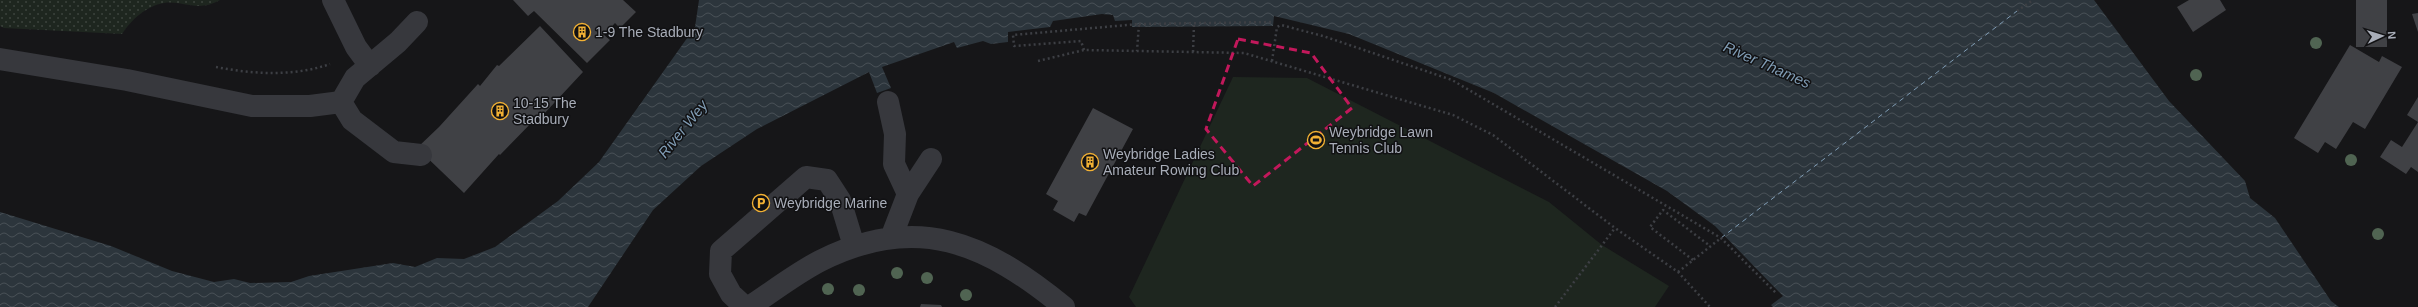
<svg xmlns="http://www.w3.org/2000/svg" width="2418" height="307" viewBox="0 0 2418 307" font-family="Helvetica,sans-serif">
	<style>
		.park { fill: url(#park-dots) }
		.pitch { fill: #1e261f }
		.water { fill: url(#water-waves) }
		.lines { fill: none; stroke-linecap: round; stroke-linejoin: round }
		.ferry { stroke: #7f9bb3; stroke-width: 1; stroke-dasharray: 5 4; stroke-linecap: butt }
		.building { fill: #404145 }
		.path { stroke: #3d3f44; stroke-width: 2.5; stroke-dasharray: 2 3; stroke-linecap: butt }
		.minor { stroke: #37383d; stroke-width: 22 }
		.tree { fill: #506452 }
		.marked { fill: none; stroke: #c2185b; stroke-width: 3; stroke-dasharray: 8 5; stroke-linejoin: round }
		.labels { text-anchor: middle; stroke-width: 3; stroke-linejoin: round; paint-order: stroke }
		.poi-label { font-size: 14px; fill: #a8adb8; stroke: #111113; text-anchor: start }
		.water-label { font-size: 15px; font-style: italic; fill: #7f9bb3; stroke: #111113 }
	</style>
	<defs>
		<pattern id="park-dots" width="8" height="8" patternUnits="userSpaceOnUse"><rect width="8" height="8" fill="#1e261f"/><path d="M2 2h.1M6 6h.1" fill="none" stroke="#3c433d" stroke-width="1.8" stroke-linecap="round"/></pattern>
		<pattern id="water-waves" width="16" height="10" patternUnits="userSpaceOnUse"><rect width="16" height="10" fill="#2c353c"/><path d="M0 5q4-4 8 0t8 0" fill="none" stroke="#485056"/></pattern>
	</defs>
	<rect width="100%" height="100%" fill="#161618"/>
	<!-- park -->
	<path class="park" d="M0,0H220C198,13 182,0 164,3C146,6 131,20 122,34L4,28L0,26Z"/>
	<!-- pitch -->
	<path class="pitch" d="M1233,77L1307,78L1549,202L1602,245L1669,286L1655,307H1136L1129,297Z"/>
	<!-- water -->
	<path class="water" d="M699,0H2094L2169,101L2245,181L2250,198L2275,218L2331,301L2339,307H1773L1771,305L1783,296L1715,226L1667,191L1494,93L1349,34L1274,16L1273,26L1132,27V20L1115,21L1113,15L1102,14L1053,21L1050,27L1008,32V42L991,44L983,41L957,48L954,42L882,67L891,88L877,93L869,72L757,129L701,166L653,210L588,307H0V212L111,246L172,271L214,282L234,279L250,283L291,282L309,276L393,263L415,267L437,258L464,259L495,247L558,201L599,162L695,27Z"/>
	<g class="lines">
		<!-- ferry -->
		<path class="ferry" d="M1721,238L2017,11"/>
	</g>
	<!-- building -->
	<path class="building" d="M513,0H623L636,12L620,28L615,23L604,35L610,40L587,63L534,11L528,16Z
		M2189,0H2220L2226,10L2193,32L2177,7Z
		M2356,0H2387V47H2356Z
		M2418,13V32L2412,14Z
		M540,26L583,72L542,116L540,114L500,155L499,154L464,193L417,148L439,127L478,84L480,86L497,65L499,66Z
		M2350,45L2379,62L2382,56L2402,67L2365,129L2353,122L2336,149L2325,142L2318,153L2294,138Z
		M2418,97V122L2407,115Z
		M1093,108L1133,129L1086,216L1079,213L1074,222L1053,210L1058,201L1046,194Z
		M2418,122V172L2411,167L2406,174L2380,157L2391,140L2402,147Z
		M921,304L941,305L942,307H920Z"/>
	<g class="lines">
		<!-- path -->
		<path class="path" d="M2017,11L2033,0
			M1139,24L1273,22
			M1084,50L1081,41L1014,46L1013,35L1139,24L1137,51
			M1193,52L1194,24
			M1038,61L1084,50L1244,53L1453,115L1493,135L1615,228L1678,272L1710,307
			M1272,61L1277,27L1281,25L1323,36L1452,80L1721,238L1776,293
			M216,67C253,74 293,77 330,64
			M1693,260L1650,227L1663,210L1710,246
			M1678,272L1721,238
			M1555,307L1615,228"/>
		<!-- minor -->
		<path class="minor" d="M333,0L356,47L370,66
			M0,59L127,80L252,106H310L341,102L355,78L398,42L417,22
			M341,102L352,120L394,152L421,155
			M888,102L895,134L894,164L908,194
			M891,238L908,194L931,159
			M745,307L731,294L720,274L721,251L806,177L827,180L840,200L854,246
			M749,307C772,292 795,274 820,261C917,212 986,243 1064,307"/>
	</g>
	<!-- trees -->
	<g class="tree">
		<circle cx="2316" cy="43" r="6"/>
		<circle cx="2196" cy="75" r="6"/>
		<circle cx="2351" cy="160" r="6"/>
		<circle cx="2378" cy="234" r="6"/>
		<circle cx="897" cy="273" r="6"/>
		<circle cx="927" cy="278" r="6"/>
		<circle cx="828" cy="289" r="6"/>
		<circle cx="859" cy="290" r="6"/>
		<circle cx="966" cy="295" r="6"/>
	</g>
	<!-- marked area -->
	<path class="marked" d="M1238,39L1311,53L1352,108L1253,186L1206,129Z"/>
	<!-- icons -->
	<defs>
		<g id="building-ring" transform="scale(0.9)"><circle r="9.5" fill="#111113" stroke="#f2b134" stroke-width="1.5"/><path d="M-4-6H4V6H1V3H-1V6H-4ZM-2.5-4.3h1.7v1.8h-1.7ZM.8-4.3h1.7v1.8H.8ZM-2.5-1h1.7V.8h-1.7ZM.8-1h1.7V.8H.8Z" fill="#f2b134"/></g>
		<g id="stadium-ring" transform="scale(0.9)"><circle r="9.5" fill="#111113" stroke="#f2b134" stroke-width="1.5"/><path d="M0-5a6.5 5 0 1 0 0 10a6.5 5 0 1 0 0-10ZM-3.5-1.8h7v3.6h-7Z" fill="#f2b134"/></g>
		<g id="parking-ring" transform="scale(0.9)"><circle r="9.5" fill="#111113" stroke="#f2b134" stroke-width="1.5"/><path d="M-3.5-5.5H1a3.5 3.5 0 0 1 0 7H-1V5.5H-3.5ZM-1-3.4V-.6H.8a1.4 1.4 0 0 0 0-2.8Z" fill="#f2b134"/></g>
	</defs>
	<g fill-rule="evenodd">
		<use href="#building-ring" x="582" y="32"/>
		<use href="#building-ring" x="500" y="111"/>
		<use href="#stadium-ring" x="1316" y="140"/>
		<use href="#building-ring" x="1090" y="162"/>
		<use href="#parking-ring" x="761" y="203"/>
	</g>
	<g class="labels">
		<!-- poi labels -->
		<g class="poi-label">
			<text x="595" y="37">1-9 The Stadbury</text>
			<text x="513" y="108">10-15 The<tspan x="513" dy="16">Stadbury</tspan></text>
			<text x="1329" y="137">Weybridge Lawn<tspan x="1329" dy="16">Tennis Club</tspan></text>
			<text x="1103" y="159">Weybridge Ladies<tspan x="1103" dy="16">Amateur Rowing Club</tspan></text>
			<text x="774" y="208">Weybridge Marine</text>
		</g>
		<!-- water labels -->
		<g class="water-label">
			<text transform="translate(1767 65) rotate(24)" y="5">River Thames</text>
			<text transform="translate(683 129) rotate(-51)" y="5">River Wey</text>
		</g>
	</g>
	<!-- north arrow -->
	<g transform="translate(2382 36) rotate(86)" stroke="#111113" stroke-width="3" paint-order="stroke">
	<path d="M0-3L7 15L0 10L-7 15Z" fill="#a8adb8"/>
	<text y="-6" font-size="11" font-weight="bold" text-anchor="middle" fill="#a8adb8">N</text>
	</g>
</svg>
